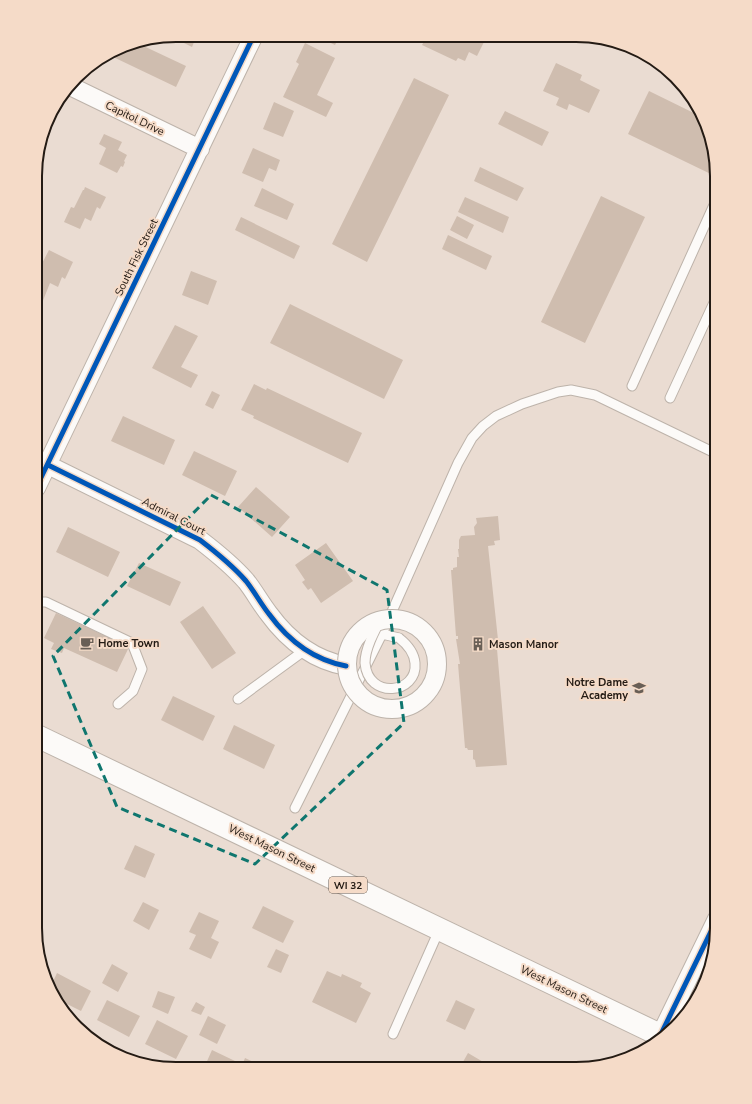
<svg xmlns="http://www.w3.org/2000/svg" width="752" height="1104" viewBox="0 0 752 1104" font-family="'Nunito Sans',sans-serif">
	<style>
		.building { fill: #cfbdaf }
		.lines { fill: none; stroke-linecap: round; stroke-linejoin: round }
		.lane-casing { stroke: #bdb3aa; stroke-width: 11 }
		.street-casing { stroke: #bdb3aa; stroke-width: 20 }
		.primary-casing { stroke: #bdb3aa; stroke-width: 24 }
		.lane { stroke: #fcfaf8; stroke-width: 9 }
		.street { stroke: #fcfaf8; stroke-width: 18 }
		.primary { stroke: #fcfaf8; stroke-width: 22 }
		.lane-bridge-casing { stroke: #bdb3aa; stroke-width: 11; stroke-linecap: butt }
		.street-bridge-casing { stroke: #bdb3aa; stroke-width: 20; stroke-linecap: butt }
		.lane-bridge { stroke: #fcfaf8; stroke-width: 9 }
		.street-bridge { stroke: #fcfaf8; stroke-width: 18 }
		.cycleway-casing { stroke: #f5dbc8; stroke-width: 8 }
		.cycleway { stroke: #0057b8; stroke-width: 5 }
		.marked { fill: none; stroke: #0f766e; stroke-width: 3; stroke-dasharray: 8 5; stroke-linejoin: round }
		.labels { text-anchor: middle; stroke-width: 4; stroke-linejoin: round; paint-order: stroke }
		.shield { fill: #f5dbc8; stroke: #63554a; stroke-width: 1 }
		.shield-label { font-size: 10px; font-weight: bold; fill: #241b14 }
		.street-label { font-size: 11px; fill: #241b14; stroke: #f5dbc8 }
		.poi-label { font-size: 11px; font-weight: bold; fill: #241b14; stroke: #f5dbc8; text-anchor: start }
		.rim { fill: none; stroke: #241b14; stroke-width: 2 }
	</style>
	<rect width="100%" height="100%" fill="#eadcd2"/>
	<!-- building -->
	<path class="building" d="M176,35H197L192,47L170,36Z
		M314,35H340L335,45Z
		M427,36H451L466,43L467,40L471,42L474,36H487L477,56L469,52L465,61L458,58L456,61L422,45Z
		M135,42L186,66L176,87L109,55L130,43Z
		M305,43L335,58L317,95L333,103L326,117L283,97L299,64L296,62Z
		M556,63L582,75L580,80L600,90L589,113L569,104L567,110L556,105L559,98L543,91Z
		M414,78L449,95L367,262L332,244Z
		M649,91L704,118L706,122L717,177L628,134Z
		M274,102L294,111L283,137L263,129Z
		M505,111L549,132L542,146L498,124Z
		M104,134L122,142L118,150L127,155L124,161L125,162L123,167L121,166L117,173L99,164L106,148L99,144Z
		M253,148L280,160L276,171L269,168L263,182L242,173Z
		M480,167L524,188L517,201L474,181Z
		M85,187L106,197L100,209L97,207L91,221L85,218L80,229L64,222L71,207L74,208L83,190H84Z
		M262,188L294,204L287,220L254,206Z
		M601,196L645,217L585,343L541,322Z
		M465,197L509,217L503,233L458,212Z
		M457,216L474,225L467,239L450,230Z
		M241,217L300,246L294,259L235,230Z
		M448,235L492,256L486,270L442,249Z
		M49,250L73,262L65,279L62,277L58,287L50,283L42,303L36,300V285L39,286L43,278L36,275Z
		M191,271L217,281L208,305L182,295Z
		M290,304L403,360L384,399L270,343Z
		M175,325L198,336L181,367L198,375L191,388L152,368Z
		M254,384L266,390L267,388L362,433L348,463L253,418L254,416L241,410Z
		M212,391L220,395L213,409L205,405Z
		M123,416L175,440L164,465L111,441Z
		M194,451L237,471L225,496L182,475Z
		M256,487L290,517L272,537L238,507Z
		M498,516L500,540L494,541L495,545L488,546L499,649H497L507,765L476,767L475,760L473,759V750H468L467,748H465L458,664H460L456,639H458V636H456L451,570H453V568L457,567V557H459L458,549H459V540L461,536L475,535L474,527L477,523L476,518Z
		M68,527L120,552L108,577L56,552Z
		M326,543L353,581L321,603L311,588L308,590L302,582L305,580L295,565Z
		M139,563L181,582L170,606L127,586Z
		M203,606L236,653L212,669L180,622Z
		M56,613L129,647L117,672L64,648L62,653L51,649L54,643L44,638Z
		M173,696L215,716L203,741L161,720Z
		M234,725L275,745L264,769L223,749Z
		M35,839L43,842L35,858Z
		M135,845L155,854L145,878L124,869Z
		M143,902L159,910L149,930L133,921Z
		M263,906L294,921L283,943L252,928Z
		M199,912L219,921L211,938L219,942L211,959L189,949L196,935L189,932Z
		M276,949L289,955L281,973L267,967Z
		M112,964L128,973L118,992L102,983Z
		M327,971L341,977L342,974L362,983L360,987L371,993L356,1023L312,1002Z
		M57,973L91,991L81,1011L59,1000L50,988Z
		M158,991L175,997L168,1014L152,1007Z
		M107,1000L140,1016L129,1037L97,1020Z
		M456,1000L475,1009L465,1030L446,1021Z
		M196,1002L205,1007L201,1015L191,1011Z
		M208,1016L226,1025L217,1044L199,1035Z
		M157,1020L188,1036L176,1059L145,1044Z
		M212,1050L235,1061L231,1068H204Z
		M468,1053L485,1063L481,1069H459Z
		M245,1058L266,1068H241Z"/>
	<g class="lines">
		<!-- lane casing -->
		<g class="lane-casing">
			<path id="lane" d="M632,386L713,207L717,208
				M670,398L717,296
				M36,605L39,602H46L132,643L142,669L133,691L118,704
				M382,634L399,638
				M238,699L305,650
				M295,808L382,634L458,463L472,438L483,426L496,416L522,404L558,392L571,390L595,395L717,454
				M393,1034L440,928"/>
		</g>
		<!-- street casing -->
		<g class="street-casing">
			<path id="street" d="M70,86L200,149
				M48,465L200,540C217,553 232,565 246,581C254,591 261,604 269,614C288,640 314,660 346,666
				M36,488L254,35
				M661,1034L717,919"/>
		</g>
		<!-- primary casing -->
		<g class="primary-casing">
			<path id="primary" d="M35,735L660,1035"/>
		</g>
		<!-- lane -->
		<use href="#lane" class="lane"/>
		<!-- street -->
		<use href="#street" class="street"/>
		<!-- primary -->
		<use href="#primary" class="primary"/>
		<!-- lane-bridge casing -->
		<g class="lane-bridge-casing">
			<path id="lane-bridge" d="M381,619C374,632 365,649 365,663C368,700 418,694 415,663C414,652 408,645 399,638"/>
		</g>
		<!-- street-bridge casing -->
		<g class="street-bridge-casing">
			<path id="street-bridge" d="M347 664a45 45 0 1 1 90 0a45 45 0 1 1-90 0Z"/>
		</g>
		<!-- lane-bridge -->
		<use href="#lane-bridge" class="lane-bridge"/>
		<!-- street-bridge -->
		<use href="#street-bridge" class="street-bridge"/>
		<!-- cycleway casing -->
		<g class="cycleway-casing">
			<path id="cycleway" d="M48,465L200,540C217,553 232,565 246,581C254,591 261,604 269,614C288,640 314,660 346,666
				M36,488L254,35
				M661,1034L717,919"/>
		</g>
		<!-- cycleway -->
		<use href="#cycleway" class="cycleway"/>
	</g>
	<!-- marked area -->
	<path class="marked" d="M211,495L387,590L404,723L255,864L117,807L53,656Z"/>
	<!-- icons -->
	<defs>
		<g id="cafe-bare" transform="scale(1.08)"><path d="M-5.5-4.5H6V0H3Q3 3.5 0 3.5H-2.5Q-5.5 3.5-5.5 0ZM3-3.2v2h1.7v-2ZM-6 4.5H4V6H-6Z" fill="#695f56" stroke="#f5dbc8" stroke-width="2.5" paint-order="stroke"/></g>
		<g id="building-bare" transform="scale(1.08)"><path d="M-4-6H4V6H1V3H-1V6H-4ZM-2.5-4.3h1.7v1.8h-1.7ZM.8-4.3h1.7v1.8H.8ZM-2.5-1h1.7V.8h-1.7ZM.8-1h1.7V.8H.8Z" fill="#695f56" stroke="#f5dbc8" stroke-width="2.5" paint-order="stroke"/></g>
		<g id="school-bare" transform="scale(1.08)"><path d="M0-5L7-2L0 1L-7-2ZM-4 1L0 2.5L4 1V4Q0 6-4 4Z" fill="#695f56" stroke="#f5dbc8" stroke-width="2.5" paint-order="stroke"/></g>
	</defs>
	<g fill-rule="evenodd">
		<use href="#cafe-bare" x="87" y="643"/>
		<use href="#building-bare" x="478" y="644"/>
		<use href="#school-bare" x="639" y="688"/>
	</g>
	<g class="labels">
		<!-- shield labels -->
		<rect class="shield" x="329" y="877" width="38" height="16" rx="3"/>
		<g class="shield-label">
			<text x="348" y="889">WI 32</text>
		</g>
		<!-- street labels -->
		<g class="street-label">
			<text transform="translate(135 118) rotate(26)" y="4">Capitol Drive</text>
			<text transform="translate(136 257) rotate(-64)" y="4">South Fisk Street</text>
			<text transform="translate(174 516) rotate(27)" y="4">Admiral Court</text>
			<text transform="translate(272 848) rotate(26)" y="4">West Mason Street</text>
			<text transform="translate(564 989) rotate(26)" y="4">West Mason Street</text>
		</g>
		<!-- poi labels -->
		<g class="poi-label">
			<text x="98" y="647">Home Town</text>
			<text x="489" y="648">Mason Manor</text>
			<text x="628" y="686" text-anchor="end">Notre Dame<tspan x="628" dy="13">Academy</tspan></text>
		</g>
	</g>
	<!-- crop -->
	<path d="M0 0H752V1104H0ZM176 42H576A134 134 0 0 1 710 176V928A134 134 0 0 1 576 1062H176A134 134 0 0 1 42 928V176A134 134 0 0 1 176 42Z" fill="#f5dbc8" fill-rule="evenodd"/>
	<path class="rim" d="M176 42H576A134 134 0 0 1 710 176V928A134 134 0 0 1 576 1062H176A134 134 0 0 1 42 928V176A134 134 0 0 1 176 42Z"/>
</svg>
